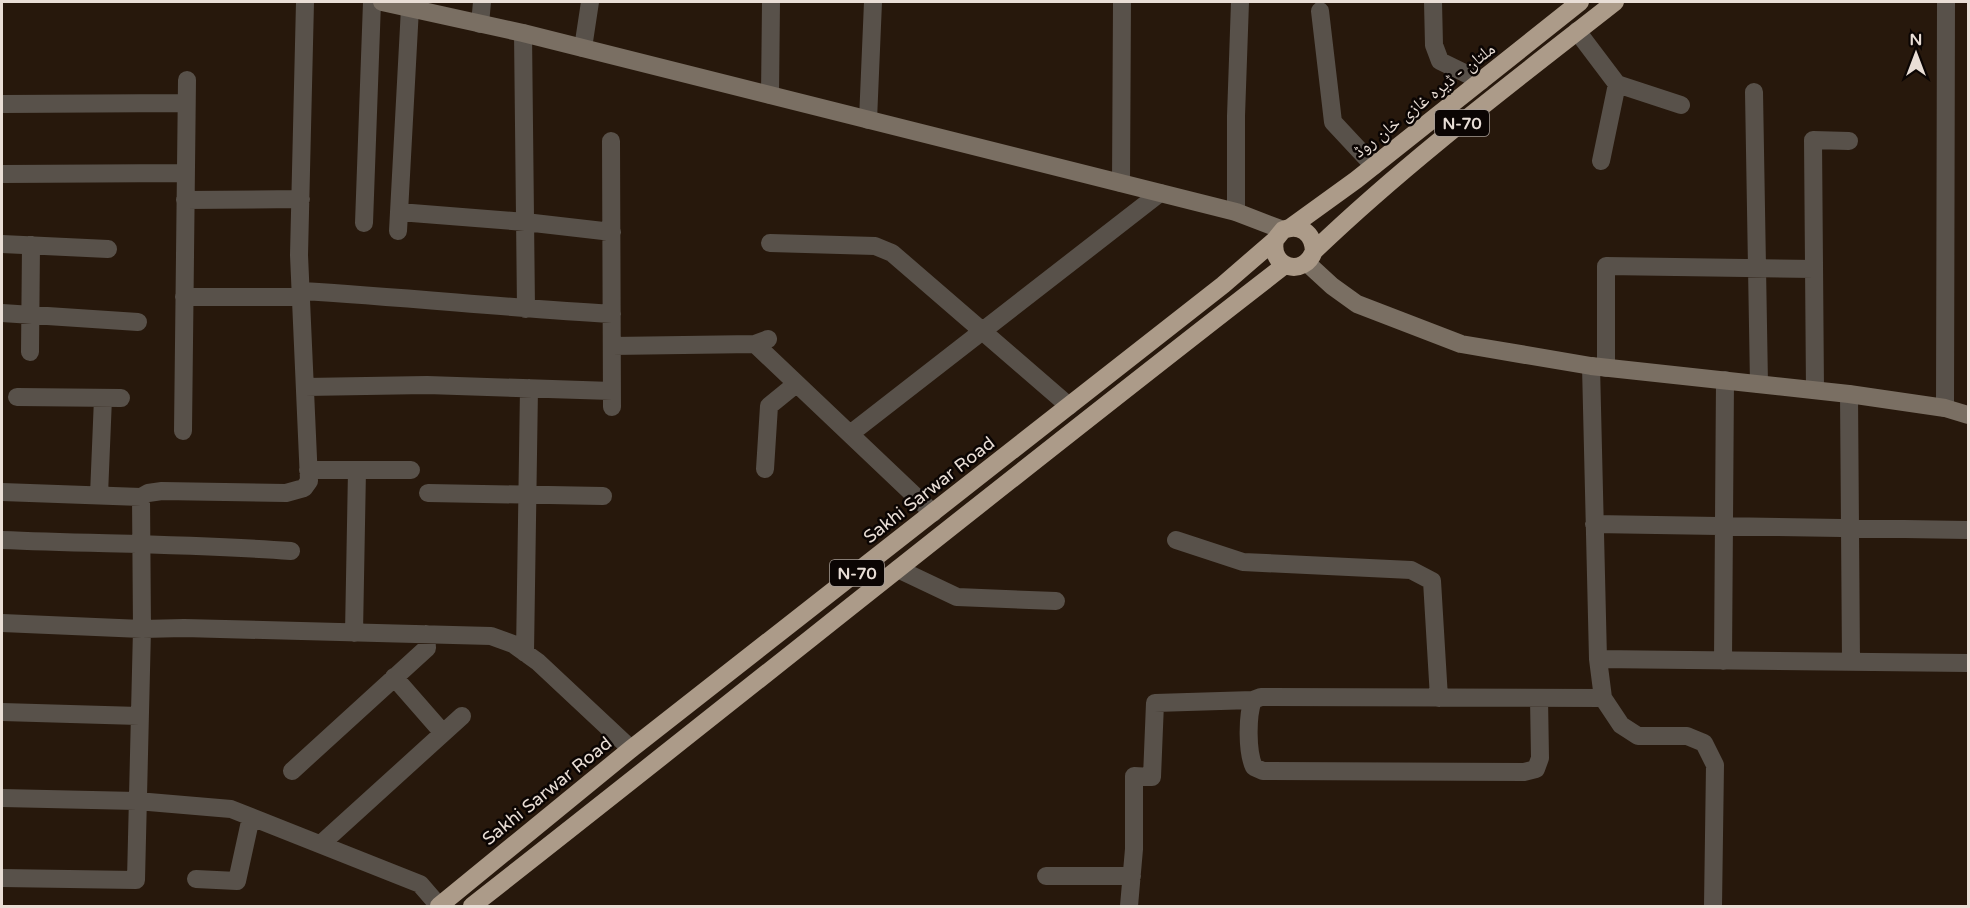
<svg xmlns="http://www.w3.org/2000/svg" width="1970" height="908" viewBox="0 0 1970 908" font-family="'Varela Round','Noto Naskh Arabic',sans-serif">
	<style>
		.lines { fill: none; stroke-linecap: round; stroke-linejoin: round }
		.street { stroke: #58514a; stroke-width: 18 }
		.secondary { stroke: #7a6f63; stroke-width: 18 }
		.highway { stroke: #ac9b89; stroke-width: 18 }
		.labels { text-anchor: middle; stroke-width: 5; stroke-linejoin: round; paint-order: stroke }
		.shield { fill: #0b0503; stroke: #a69d97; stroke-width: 1.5 }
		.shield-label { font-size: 16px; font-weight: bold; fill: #e9ded6 }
		.street-label { font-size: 18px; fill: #e9ded6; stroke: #0b0503 }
	</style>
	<rect width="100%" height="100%" fill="#27180c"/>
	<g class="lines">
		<!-- street -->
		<path class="street" d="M1433,2L1434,45L1440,61L1481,81
			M1320,11L1333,122L1374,166
			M480,24L482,2
			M1577,31L1617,84L1681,105
			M523,33L526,309
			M583,48L590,2
			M1754,92L1759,384
			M770,95L771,2
			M2,104L186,103
			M868,120L873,2
			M611,141L612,407
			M1601,161L1617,84
			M2,174L186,173
			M1121,183L1122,2
			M185,200L301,199
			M399,212L525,222L612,232
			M1236,212V116L1240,2
			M364,223L372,2
			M398,231L410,8
			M770,243L875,246L892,253L1069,406
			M2,244L108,249
			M301,291C405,297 508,308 612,314
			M184,297H301
			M2,313L138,322
			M755,344L933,513
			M612,346L755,344L768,339
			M30,352L31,245
			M1591,366L1598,659L1603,698L1621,725L1638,736H1687L1704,743L1715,765L1713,906
			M1606,368V266L1814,269
			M305,387L427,385L612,391
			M1815,390L1813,140L1849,141
			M1849,394L1851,662
			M17,397L121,398
			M1945,408L1946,2
			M183,431L187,80
			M850,434L1160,193
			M765,469L769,406L796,384
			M308,470H411
			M2,492L141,497
			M428,493L603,496
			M99,495L103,398
			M1594,524L1968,530
			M2,540C98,544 195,544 291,551
			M1176,540L1243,562L1411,570L1432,581L1439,698
			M898,569L957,597L1056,601
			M2,623L142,629L184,628L491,636L513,644L538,662L631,749
			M354,633L357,470
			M525,653L529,388
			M1598,659L1968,663
			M1723,661L1725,380
			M394,677L443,733
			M1253,700C1247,716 1247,752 1254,767L1263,771L1524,772L1536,769L1540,758L1539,698
			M2,712L139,716
			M292,771L427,648L426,634
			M2,798L137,801L231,809L420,884L439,906
			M321,844L462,716
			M1046,876H1132
			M2,878L136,880L142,629L141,497L148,493L162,491L286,493L304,488L309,481L299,255L305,2
			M196,879L237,881L251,817
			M1129,906L1134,849V776L1152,777L1155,703L1253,700L1261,697L1603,698"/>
		<!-- secondary -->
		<path class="secondary" d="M382,2L523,33L1236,212L1283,230
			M1307,263L1332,286L1357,304L1461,344L1591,366L1849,394L1945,408L1968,415"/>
		<!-- highway -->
		<path class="highway" d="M1291,227L1356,180L1580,2
			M1314,251C1408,161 1513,82 1615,2
			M439,906L631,749L1223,285L1275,240L1283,230C1300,223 1313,233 1314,251C1304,278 1269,268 1275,240
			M472,906C744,693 1012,476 1285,265"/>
	</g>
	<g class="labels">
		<!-- shield labels -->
		<g class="shield">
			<rect x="1435" y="110" width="54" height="26" rx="4.5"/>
			<rect x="830" y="560" width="54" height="26" rx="4.5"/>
		</g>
		<g class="shield-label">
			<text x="1462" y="129">N-70</text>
			<text x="857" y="579">N-70</text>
		</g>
		<!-- street labels -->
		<g class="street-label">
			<text transform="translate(1424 100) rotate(-38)" y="6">ملتان - ڈیرہ غازی خان روڈ</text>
			<text transform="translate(929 490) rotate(-38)" y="6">Sakhi Sarwar Road</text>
			<text transform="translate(547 791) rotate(-39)" y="6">Sakhi Sarwar Road</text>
		</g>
	</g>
	<!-- border -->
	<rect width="1970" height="908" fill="none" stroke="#e9ded6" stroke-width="6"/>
	<!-- north arrow -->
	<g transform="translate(1916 54)" stroke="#0b0503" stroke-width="4.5" paint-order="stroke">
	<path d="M0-4.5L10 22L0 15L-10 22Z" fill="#e9ded6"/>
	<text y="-9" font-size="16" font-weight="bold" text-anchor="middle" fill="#e9ded6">N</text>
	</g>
</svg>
